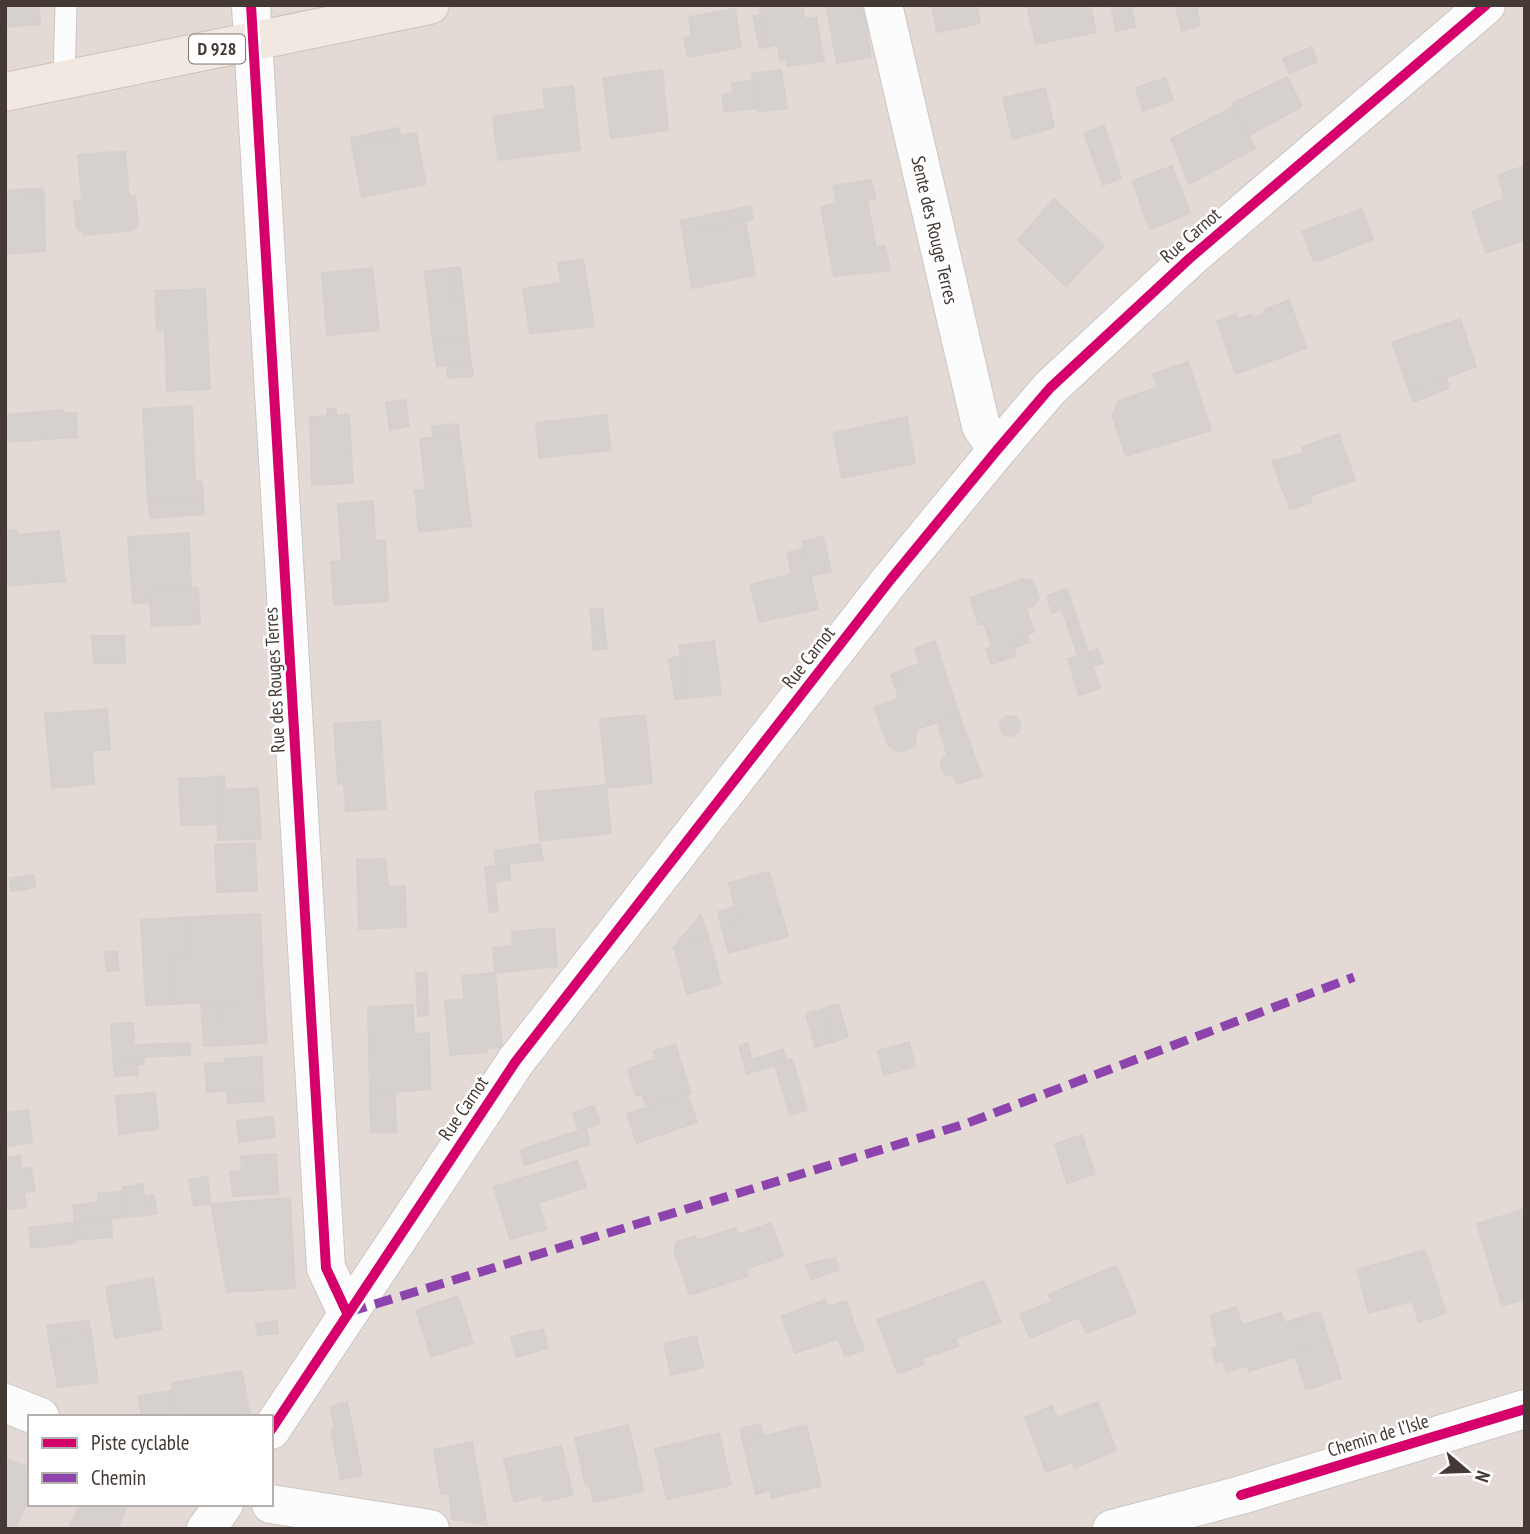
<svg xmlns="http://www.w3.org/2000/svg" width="1530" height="1534" viewBox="0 0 1530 1534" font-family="'PT Sans Narrow',sans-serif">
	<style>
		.residential { fill: #e3dad5; fill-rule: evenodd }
		.building { fill: #d6d1ce; stroke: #d6d0cd; stroke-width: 2 }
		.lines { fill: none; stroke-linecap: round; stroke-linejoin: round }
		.lane-casing { stroke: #cbc6c3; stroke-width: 23 }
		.street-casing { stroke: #cbc6c3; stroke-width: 40 }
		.primary-casing { stroke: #d1c0b5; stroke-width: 40 }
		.lane { stroke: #fcfcfc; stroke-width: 21 }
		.street { stroke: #fcfcfc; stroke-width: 38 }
		.primary { stroke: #f1e8e2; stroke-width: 38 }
		.quiet { stroke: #8e44ad; stroke-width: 9; stroke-dasharray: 18 9; stroke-linecap: butt }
		.cycleway-casing { stroke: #fff; stroke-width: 15 }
		.cycleway { stroke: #d6006c; stroke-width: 10 }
		.labels { text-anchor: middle; stroke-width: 5; stroke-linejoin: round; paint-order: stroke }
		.shield { fill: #fff; stroke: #7c7471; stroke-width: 2 }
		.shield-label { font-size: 18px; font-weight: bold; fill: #443934 }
		.street-label { font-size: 19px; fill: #443934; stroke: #fff }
	</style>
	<rect width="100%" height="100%" fill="#eeeae8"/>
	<!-- residential -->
	<path class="residential" d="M5,5H1525V1529H5ZM30,1417H271V1504H30Z"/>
	<!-- building -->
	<path class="building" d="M5,5H39L40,24L5,27Z
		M759,5H802L805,19L816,17L824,61L787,66L786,59L780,60L778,45L768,47Z
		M826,5H862L865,24L872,23L874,31L867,33L871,57L837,63Z
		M932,5H977L980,23L937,32Z
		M1027,5H1090L1096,32L1036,44Z
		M1111,5H1131L1135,27L1116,31Z
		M1175,5H1196L1200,25L1182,31Z
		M735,9L741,47L688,57L684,38L692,36L689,17Z
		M761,14L768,47L760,48L753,16Z
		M1312,47L1317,62L1289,73L1283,59Z
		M662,70L668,130L611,138L603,78Z
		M781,70L787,108L758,112L752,74Z
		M1287,77L1302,106L1248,136L1232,104Z
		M1165,78L1173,100L1143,111L1136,88Z
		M753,81L756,108L725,112L722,95L733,93L732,83Z
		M573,86L580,150L498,160L493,117L545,109L543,90Z
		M1045,88L1054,127L1013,139L1003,98Z
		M1233,107L1255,148L1189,184L1171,139Z
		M1104,126L1121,178L1103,185L1084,133Z
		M398,128L401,135L352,145L351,138Z
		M416,133L426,184L362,197L352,145Z
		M125,151L129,197L135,196L138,224L133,230L85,235L77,228L74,201L82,200L78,155Z
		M1172,166L1190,213L1150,229L1132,181Z
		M1525,166V240L1486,253L1472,211L1505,199L1498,175Z
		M871,180L876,199L867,200L876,248L885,246L890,270L834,276L821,207L837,203L833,186Z
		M43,188L44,198L5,201V191Z
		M44,198L45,251L5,254V201Z
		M1054,199L1104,246L1066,286L1018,240Z
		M750,206L753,219L683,234L680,221Z
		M1362,209L1373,240L1314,262L1302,231Z
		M745,220L755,275L692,288L683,234Z
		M583,259L594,326L530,334L523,289L561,283L558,263Z
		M372,268L379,330L327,335L322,273Z
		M448,268H460L464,298L452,299Z
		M448,268L452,299L464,298L468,340L433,343L425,272Z
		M205,289L210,389L167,391L165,330H157L155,291Z
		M1289,300L1306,348L1236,374L1217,321L1235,314L1237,319L1251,315L1252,318L1266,313L1264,310Z
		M1460,319L1476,367L1409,390L1392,342Z
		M468,340L471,362L437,366L433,343Z
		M471,362L473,376L448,378L447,365Z
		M1188,362L1211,430L1126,456L1112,415L1119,401L1158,387L1153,374Z
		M1446,377L1449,388L1413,402L1409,390Z
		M405,400L409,426L390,430L386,403Z
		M192,406L195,482H202L203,498L148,502L143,409Z
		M327,409H336V415H349L353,483L312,485L310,417L327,416Z
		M63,410L64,414L76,413L77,437L5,442V415Z
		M606,415L611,450L539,458L536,423Z
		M907,417L915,463L842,478L833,433Z
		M458,424L459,434L433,437L432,426Z
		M459,434L471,526L419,532L415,491L426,490L420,439Z
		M1339,434L1355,480L1310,496L1312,502L1290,509L1272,461L1304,453L1302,447Z
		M203,498L204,514L150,518L148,502Z
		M373,501L375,541L385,540L388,601L334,605L331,562L342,561L338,504Z
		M17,530L18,535L59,531L65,581L5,586V531Z
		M189,533L191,588L149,590L150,602L133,603L128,537Z
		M823,537L831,571L811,576L803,541Z
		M804,548L818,609L760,622L750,585L792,574L787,553Z
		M1023,579L1033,581L1039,598L1034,606L1026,608L1034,632L1012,640L1016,656L991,664L986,649L992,647L984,624L979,625L970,598Z
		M198,588L200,624L152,626L149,590Z
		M1067,589L1100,688L1079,695L1068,659L1078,656L1062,609L1052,613L1047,596Z
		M603,609L604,626L592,627L590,610Z
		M604,626L607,648L593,650L592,627Z
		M1027,634L1030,642L1015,647L1012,640Z
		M92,636H124L125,663H94Z
		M714,641L721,694L686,698L679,646Z
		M935,641L959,715L916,729L915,746L899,752L888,745L875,707L899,698L896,689L904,685L899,671L920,664L915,649Z
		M1098,649L1103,663L1093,666L1088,653Z
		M681,656L686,698L675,699L669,659Z
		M899,671L904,685L896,689L891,675Z
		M107,709L110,749L92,751L94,784L52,788L45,714Z
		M645,715L652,783L607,788L600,719Z
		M959,715L982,776L957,784L955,777L945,774L942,769L941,760L947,754L937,722Z
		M1000 726a10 10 0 1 1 20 0a10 10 0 1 1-20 0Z
		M380,721L386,809L346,811L344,783L338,784L334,724Z
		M224,776L225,790L258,788L261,839L218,840L216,777Z
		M216,777L218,824L181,825L179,779Z
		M606,785L611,833L540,841L535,792Z
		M255,843L257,891L217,892L215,845Z
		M540,844L543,860L496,865L495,851Z
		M385,859L388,887L405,886L406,927L359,929L357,860Z
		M509,864L510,880L495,882L498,911L490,913L485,867Z
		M769,872L788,936L729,953L721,925L739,921L729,883Z
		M34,875L35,887L22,890L20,877Z
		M20,877L22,890L11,891L10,878Z
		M735,907L739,921L721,925L718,912Z
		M260,914L264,999L174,1004L172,954L190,953V917Z
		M701,915L708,936L674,947Z
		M190,917V953L172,954L174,1004L146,1005L141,920Z
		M554,928L557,966L495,973L493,948L513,946L512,932Z
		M708,936L721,984L687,994L674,947Z
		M117,951L119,970L107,971L105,952Z
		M416,973H427L428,1015L418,1016Z
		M495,973L502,1047L487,1048V1052L450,1055L445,1001L464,999L462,976Z
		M264,999L267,1043L225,1045L222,1002Z
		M222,1002L225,1045L204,1046L201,1003Z
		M838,1004L848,1037L832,1043L822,1009Z
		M413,1005L414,1034L429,1033L430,1089L370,1094L368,1007Z
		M822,1009L832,1042L815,1047L806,1014Z
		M133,1023L134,1045L189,1043L190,1055L113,1058L111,1024Z
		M909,1042L915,1066L884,1075L878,1051Z
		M747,1043L752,1060L783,1049L787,1061L747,1074L739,1046Z
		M675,1044L691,1093L647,1108L642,1094L636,1096L628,1069L656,1059L654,1051Z
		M143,1057L144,1064H137L138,1075L115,1076L113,1058Z
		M262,1057L263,1093L227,1095V1091L207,1092L205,1064L225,1063V1059Z
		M792,1059L807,1110L790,1115L775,1065Z
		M155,1093L158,1129L119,1134L116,1096Z
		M263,1093L264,1101L228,1103L227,1095Z
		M395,1093L396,1132L371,1133L370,1094Z
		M687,1094L697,1122L637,1143L627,1114Z
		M594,1106L600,1123L579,1130L573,1113Z
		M28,1110L32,1142L5,1147V1113Z
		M273,1117L275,1137L239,1142L237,1121Z
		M586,1128L590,1144L524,1165L520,1150Z
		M1082,1135L1095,1174L1067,1183L1055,1144Z
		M276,1154L278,1194L233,1196L230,1172L248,1171L247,1156Z
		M20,1156L21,1169L31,1168L35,1191L24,1192L26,1207L5,1210V1158Z
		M247,1156L248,1171H242L241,1157Z
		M577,1161L586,1187L538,1203L546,1229L510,1239L494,1187Z
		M207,1177L211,1204L194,1206L189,1180Z
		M143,1184L146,1215L125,1217L123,1187Z
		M124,1191L125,1217L75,1223L73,1206L99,1202L98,1194Z
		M154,1195L157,1213L146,1215L144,1196Z
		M290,1198L295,1288L227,1292L211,1204Z
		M1525,1209V1299L1502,1306L1477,1224Z
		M111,1219L112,1237L74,1240L72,1223Z
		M72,1223L75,1243L31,1248L29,1228Z
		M771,1223L783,1256L746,1269L748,1276L690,1295L674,1250L677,1242L695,1236L696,1241L735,1228L738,1235Z
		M1425,1250L1446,1313L1419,1322L1412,1301L1369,1313L1357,1270Z
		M835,1258L839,1270L811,1279L806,1265Z
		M1116,1266L1136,1313L1086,1333L1079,1317L1030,1338L1020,1314L1052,1302L1049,1294Z
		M153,1278L162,1329L115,1338L106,1287Z
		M984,1281L1001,1322L956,1338L958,1346L922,1359L924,1364L898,1374L877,1320Z
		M458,1296L473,1343L431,1357L416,1310Z
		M825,1300L828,1307L846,1301L864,1350L845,1356L838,1339L795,1353L782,1316Z
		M1236,1307L1242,1325L1281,1313L1286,1328L1305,1323L1303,1317L1320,1312L1329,1340L1294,1352L1295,1357L1249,1371L1247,1365L1227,1372L1223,1361L1216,1362L1212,1349L1218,1347L1210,1316Z
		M1303,1317L1305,1323L1286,1328L1284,1323Z
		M88,1320L91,1334L49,1339L47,1326Z
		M277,1321L278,1333L258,1335L256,1324Z
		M543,1329L548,1348L516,1357L511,1337Z
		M91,1334L98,1382L58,1387L49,1339Z
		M696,1336L704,1367L671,1375L664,1344Z
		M1329,1340L1341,1378L1306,1390L1294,1352Z
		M242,1371L250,1417H177L172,1383Z
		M173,1391L177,1417H142L138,1396Z
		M347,1402L362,1475L341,1479L331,1430L335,1428L330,1407Z
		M1098,1402L1116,1450L1075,1468L1073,1462L1046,1472L1025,1417L1052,1406L1057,1418Z
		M760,1424L763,1435L743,1442L740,1429Z
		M628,1425L644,1491L594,1502L590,1486H586L575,1438Z
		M806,1425L821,1486L784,1495L781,1487L756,1494L743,1442Z
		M719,1433L731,1485L667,1499L655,1449Z
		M472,1442L487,1525L452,1519L449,1493L441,1494L434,1450Z
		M561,1446L573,1495L544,1501L542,1495L514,1502L504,1459Z
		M5,1458L30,1468V1495L18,1523L5,1518Z
		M781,1487L784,1495L772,1498L770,1491Z
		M80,1504H128L117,1529H69Z
		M5,1518L18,1523L15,1529H5Z"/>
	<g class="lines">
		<!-- lane casing -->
		<g class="lane-casing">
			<path id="lane" d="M64,80L66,5"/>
		</g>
		<!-- street casing -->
		<g class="street-casing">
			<path id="street" d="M251,5L326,1268L347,1313
				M883,5L981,426L997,450
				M5,1403L40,1417
				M271,1430L516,1061L891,579L997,450L1050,388L1190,258L1486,5
				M271,1504L430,1529
				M206,1529L224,1504
				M1112,1529L1241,1495L1525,1409"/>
		</g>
		<!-- primary casing -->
		<g class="primary-casing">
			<path id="primary" d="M5,92L430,5"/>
		</g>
		<!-- lane -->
		<use href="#lane" class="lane"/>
		<!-- street -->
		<use href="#street" class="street"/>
		<!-- primary -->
		<use href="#primary" class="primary"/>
		<!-- quiet -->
		<path class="quiet" d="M349,1312L965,1124L1354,977"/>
		<!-- cycleway casing -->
		<g class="cycleway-casing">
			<path id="cycleway" d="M251,5L326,1268L347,1313
				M271,1430L516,1061L891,579L997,450L1050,388L1190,258L1486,5
				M1241,1495L1525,1409"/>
		</g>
		<!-- cycleway -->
		<use href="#cycleway" class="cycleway"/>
	</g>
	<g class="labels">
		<!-- shield labels -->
		<rect class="shield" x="189" y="34.5" width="56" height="29" rx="5"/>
		<g class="shield-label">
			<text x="217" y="55">D 928</text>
		</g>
		<!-- street labels -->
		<g class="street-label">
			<text transform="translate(935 230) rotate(77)" y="7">Sente des Rouge Terres</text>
			<text transform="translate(1190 235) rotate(-41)" y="7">Rue Carnot</text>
			<text transform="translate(808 657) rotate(-52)" y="7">Rue Carnot</text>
			<text transform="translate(274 680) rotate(-93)" y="7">Rue des Rouges Terres</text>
			<text transform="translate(463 1108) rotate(-56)" y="7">Rue Carnot</text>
			<text transform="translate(1378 1435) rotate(-17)" y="7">Chemin de l’Isle</text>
		</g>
	</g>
	<!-- border -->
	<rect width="1530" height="1534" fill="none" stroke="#443934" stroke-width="14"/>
	<!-- legend -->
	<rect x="28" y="1415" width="245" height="91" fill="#ffffff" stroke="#b4b0ae" stroke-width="2"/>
	<rect x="42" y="1438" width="35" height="10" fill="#d6006c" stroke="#b4b0ae" stroke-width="2"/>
	<text x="91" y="1450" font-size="21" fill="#443934">Piste cyclable</text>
	<rect x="42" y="1473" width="35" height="10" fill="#8e44ad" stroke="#b4b0ae" stroke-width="2"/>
	<text x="91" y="1485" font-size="21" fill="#443934">Chemin</text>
	<!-- north arrow -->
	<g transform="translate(1467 1471) rotate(109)" stroke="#ffffff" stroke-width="5" paint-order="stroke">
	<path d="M0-5L12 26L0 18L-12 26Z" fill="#443934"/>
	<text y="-10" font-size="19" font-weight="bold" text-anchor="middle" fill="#443934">N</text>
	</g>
</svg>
